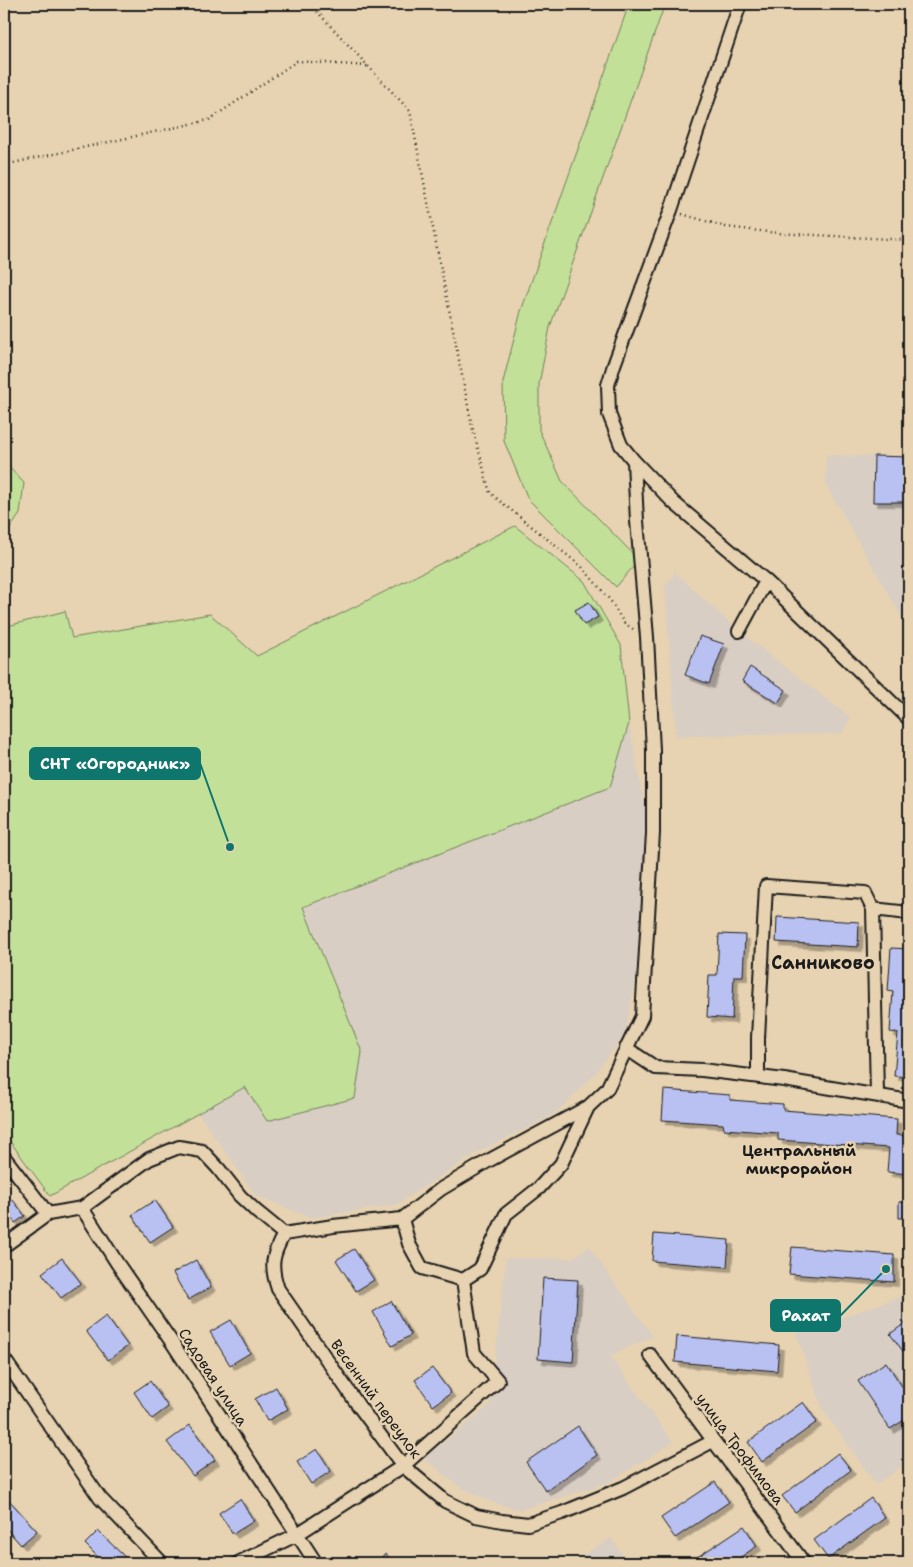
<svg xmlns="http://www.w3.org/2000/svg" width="913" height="1567" viewBox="0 0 913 1567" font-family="'Shantell Sans',sans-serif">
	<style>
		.built { fill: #d9cec4 }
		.green { fill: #c2e098; stroke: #6f7e5a }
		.building { fill: #b9c1f2; stroke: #1c1c1c; filter: url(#shadow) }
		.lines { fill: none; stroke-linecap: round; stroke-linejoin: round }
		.minor-casing { stroke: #1c1c1c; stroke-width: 16 }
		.path { stroke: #1c1c1c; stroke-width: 2.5; stroke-dasharray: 1 4; stroke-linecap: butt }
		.minor { stroke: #e7d3b1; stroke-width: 12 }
		.labels { text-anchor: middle; stroke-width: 5; stroke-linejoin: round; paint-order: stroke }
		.street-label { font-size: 15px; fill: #1c1c1c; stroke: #e7d3b1 }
		.neighbourhood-label { font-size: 16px; font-weight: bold; fill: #1c1c1c; stroke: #e7d3b1 }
		.quarter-label { font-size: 18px; font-weight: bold; fill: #1c1c1c; stroke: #e7d3b1 }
		.leader { fill: none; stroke: #0f766e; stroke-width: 2 }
		.callout-dot { fill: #0f766e; stroke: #e7d3b1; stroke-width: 2 }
		.callout { fill: #0f766e; stroke: #0f766e; stroke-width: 2 }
		.callout-label { font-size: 16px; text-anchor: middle; font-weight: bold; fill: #fff }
	</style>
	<defs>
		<filter id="shadow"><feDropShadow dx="4.5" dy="4.5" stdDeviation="0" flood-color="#0004"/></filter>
	</defs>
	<rect width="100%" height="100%" fill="#e7d3b1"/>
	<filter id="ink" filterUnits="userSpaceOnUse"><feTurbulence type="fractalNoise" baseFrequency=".02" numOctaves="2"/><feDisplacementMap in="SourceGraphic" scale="10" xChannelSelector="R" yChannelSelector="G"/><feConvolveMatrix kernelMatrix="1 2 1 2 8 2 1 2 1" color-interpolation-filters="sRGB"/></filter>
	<g filter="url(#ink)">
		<!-- built -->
		<path class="built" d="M826,455L909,457V630L826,485Z
			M675,572L739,631L851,718L842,734L676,736L665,586Z
			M629,723L645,809L642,948L625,1034L595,1074L555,1114L475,1154L396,1205L311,1218L256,1196L198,1113L245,1087L362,1052L303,907L610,787Z
			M589,1247L653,1336L610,1356L673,1442L610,1482L520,1510L491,1502L458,1486L424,1458L490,1405L506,1258H572Z
			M903,1296L909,1305V1461L876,1485L823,1410L796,1333Z
			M611,1538L629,1563H570Z"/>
		<!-- green -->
		<path class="green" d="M629,4H665L550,327L539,384V430L562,481L639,560L616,587L528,499L504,441L503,382L521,311Z
			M4,462L24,483L20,514L4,537Z
			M515,526L584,581L621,645L629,723L610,787L303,907L362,1052L355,1098L267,1121L245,1087L50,1196L4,1133V627L65,611L72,638L210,614L257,656Z"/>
		<!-- building -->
		<path class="building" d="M874,456L909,457V502H873Z
			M589,602L598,617L584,625L575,610Z
			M700,636L724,644L709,684L685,675Z
			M750,667L786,690L778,703L742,681Z
			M777,917L859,922L858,947L776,942Z
			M719,934L745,935L743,976H734L732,1019L707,1017L709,975H717Z
			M891,948L909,949V1077L894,1076L898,1033L890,1032L893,992L888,991Z
			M664,1090L730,1095V1100L783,1104V1110L897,1119L896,1135L909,1136V1174L887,1172L889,1148L778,1140V1133L724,1129L723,1124L662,1120Z
			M13,1200L25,1216L15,1223L4,1207Z
			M155,1200L173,1227L150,1242L132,1215Z
			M899,1202H909V1218H899Z
			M654,1234L729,1240L727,1267L652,1261Z
			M792,1247L894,1255V1282L789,1274Z
			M354,1249L374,1280L356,1291L336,1260Z
			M62,1258L81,1283L61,1298L42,1273Z
			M196,1260L211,1287L188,1300L173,1273Z
			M543,1278L578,1280L573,1362L538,1359Z
			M391,1301L411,1335L392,1346L373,1312Z
			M106,1316L128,1346L108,1360L86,1331Z
			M231,1320L250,1353L230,1365L210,1332Z
			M908,1321L909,1323V1359L890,1334Z
			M677,1336L779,1345L777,1371L675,1362Z
			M886,1362L909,1397V1417L890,1429L858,1381Z
			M432,1368L451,1393L433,1406L415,1380Z
			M150,1381L168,1407L152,1419L134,1392Z
			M276,1387L288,1409L267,1421L255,1399Z
			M803,1402L817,1422L762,1462L748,1442Z
			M190,1425L215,1460L193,1476L167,1442Z
			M578,1426L597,1455L546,1491L526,1462Z
			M317,1449L331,1471L311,1484L297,1462Z
			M838,1453L851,1470L795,1512L782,1496Z
			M715,1482L729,1502L675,1538L661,1518Z
			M871,1498L885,1518L828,1559L814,1540Z
			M8,1499L37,1531L21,1545L4,1526V1503Z
			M240,1499L254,1521L233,1534L219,1513Z
			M744,1526L757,1546L732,1563H691L690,1562Z
			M98,1531L131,1563H104L85,1544Z
			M386,1554L392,1563H373Z"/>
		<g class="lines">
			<!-- minor casing -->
			<g class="minor-casing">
				<path id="minor" d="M740,4L671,210L614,365L608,385L609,414L621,445L634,461L673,502L766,581L909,719
					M739,631L766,581
					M873,909L909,913
					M626,1048L656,1068L702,1070L784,1080L909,1101
					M758,1077V1038L766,886L865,893L873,909L877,1094
					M4,1157L48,1214
					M82,1208L117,1263L173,1344L316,1563
					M402,1219L409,1244L422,1268L463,1280
					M284,1234C272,1255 270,1266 278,1289L358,1405L403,1466L445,1501L476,1516L502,1521L528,1524L562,1513L623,1488L713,1441
					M4,1246L48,1214L82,1208L149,1159L179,1147L202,1151L218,1168L240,1196L257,1212L284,1234L333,1226L402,1219L441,1189L488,1161L588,1107L607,1089L642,1016L653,833V750L647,637L637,521L634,461
					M650,1355L804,1563
					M4,1359L100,1498L162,1563
					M238,1563L296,1535L403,1466L498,1381L474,1353L463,1280L480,1269L506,1214L539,1188L561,1164L588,1107"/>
			</g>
			<!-- path -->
			<path class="path" d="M310,4L410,111L472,426L490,493L582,567L610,600L624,623L633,629
				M4,165L209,120L297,61L367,66
				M682,214L726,227L777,233L909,240
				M4,338C10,356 9,374 4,393"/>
			<!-- minor -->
			<use href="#minor" class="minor"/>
		</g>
	</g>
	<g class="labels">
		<!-- street labels -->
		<g class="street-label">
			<text transform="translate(213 1377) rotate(57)" y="5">Садовая улица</text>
			<text transform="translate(376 1399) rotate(54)" y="5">Весенний переулок</text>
			<text transform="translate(740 1449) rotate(53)" y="5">улица Трофимова</text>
		</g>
		<!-- neighbourhood labels -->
		<g class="neighbourhood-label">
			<text x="799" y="1156">Центральный<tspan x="799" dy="18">микрорайон</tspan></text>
		</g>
		<!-- quarter labels -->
		<g class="quarter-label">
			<text x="823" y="969">Санниково</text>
		</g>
	</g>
	<!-- callouts -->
	<path class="leader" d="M230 847L200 763M886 1269L840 1316"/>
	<g class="callout-dot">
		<circle cx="230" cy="847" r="5"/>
		<circle cx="886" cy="1269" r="5"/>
	</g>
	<g class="callout">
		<rect x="30" y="748" width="170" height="31" rx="5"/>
		<rect x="771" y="1300" width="69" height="31" rx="5"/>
	</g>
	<g class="callout-label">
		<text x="115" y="769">СНТ «Огородник»</text>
		<text x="806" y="1321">Рахат</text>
	</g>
	<!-- margin -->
	<rect width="913" height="1567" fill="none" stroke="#e7d3b1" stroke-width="20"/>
	<rect x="10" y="10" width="893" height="1547" fill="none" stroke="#1c1c1c" stroke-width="2" filter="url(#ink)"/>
</svg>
